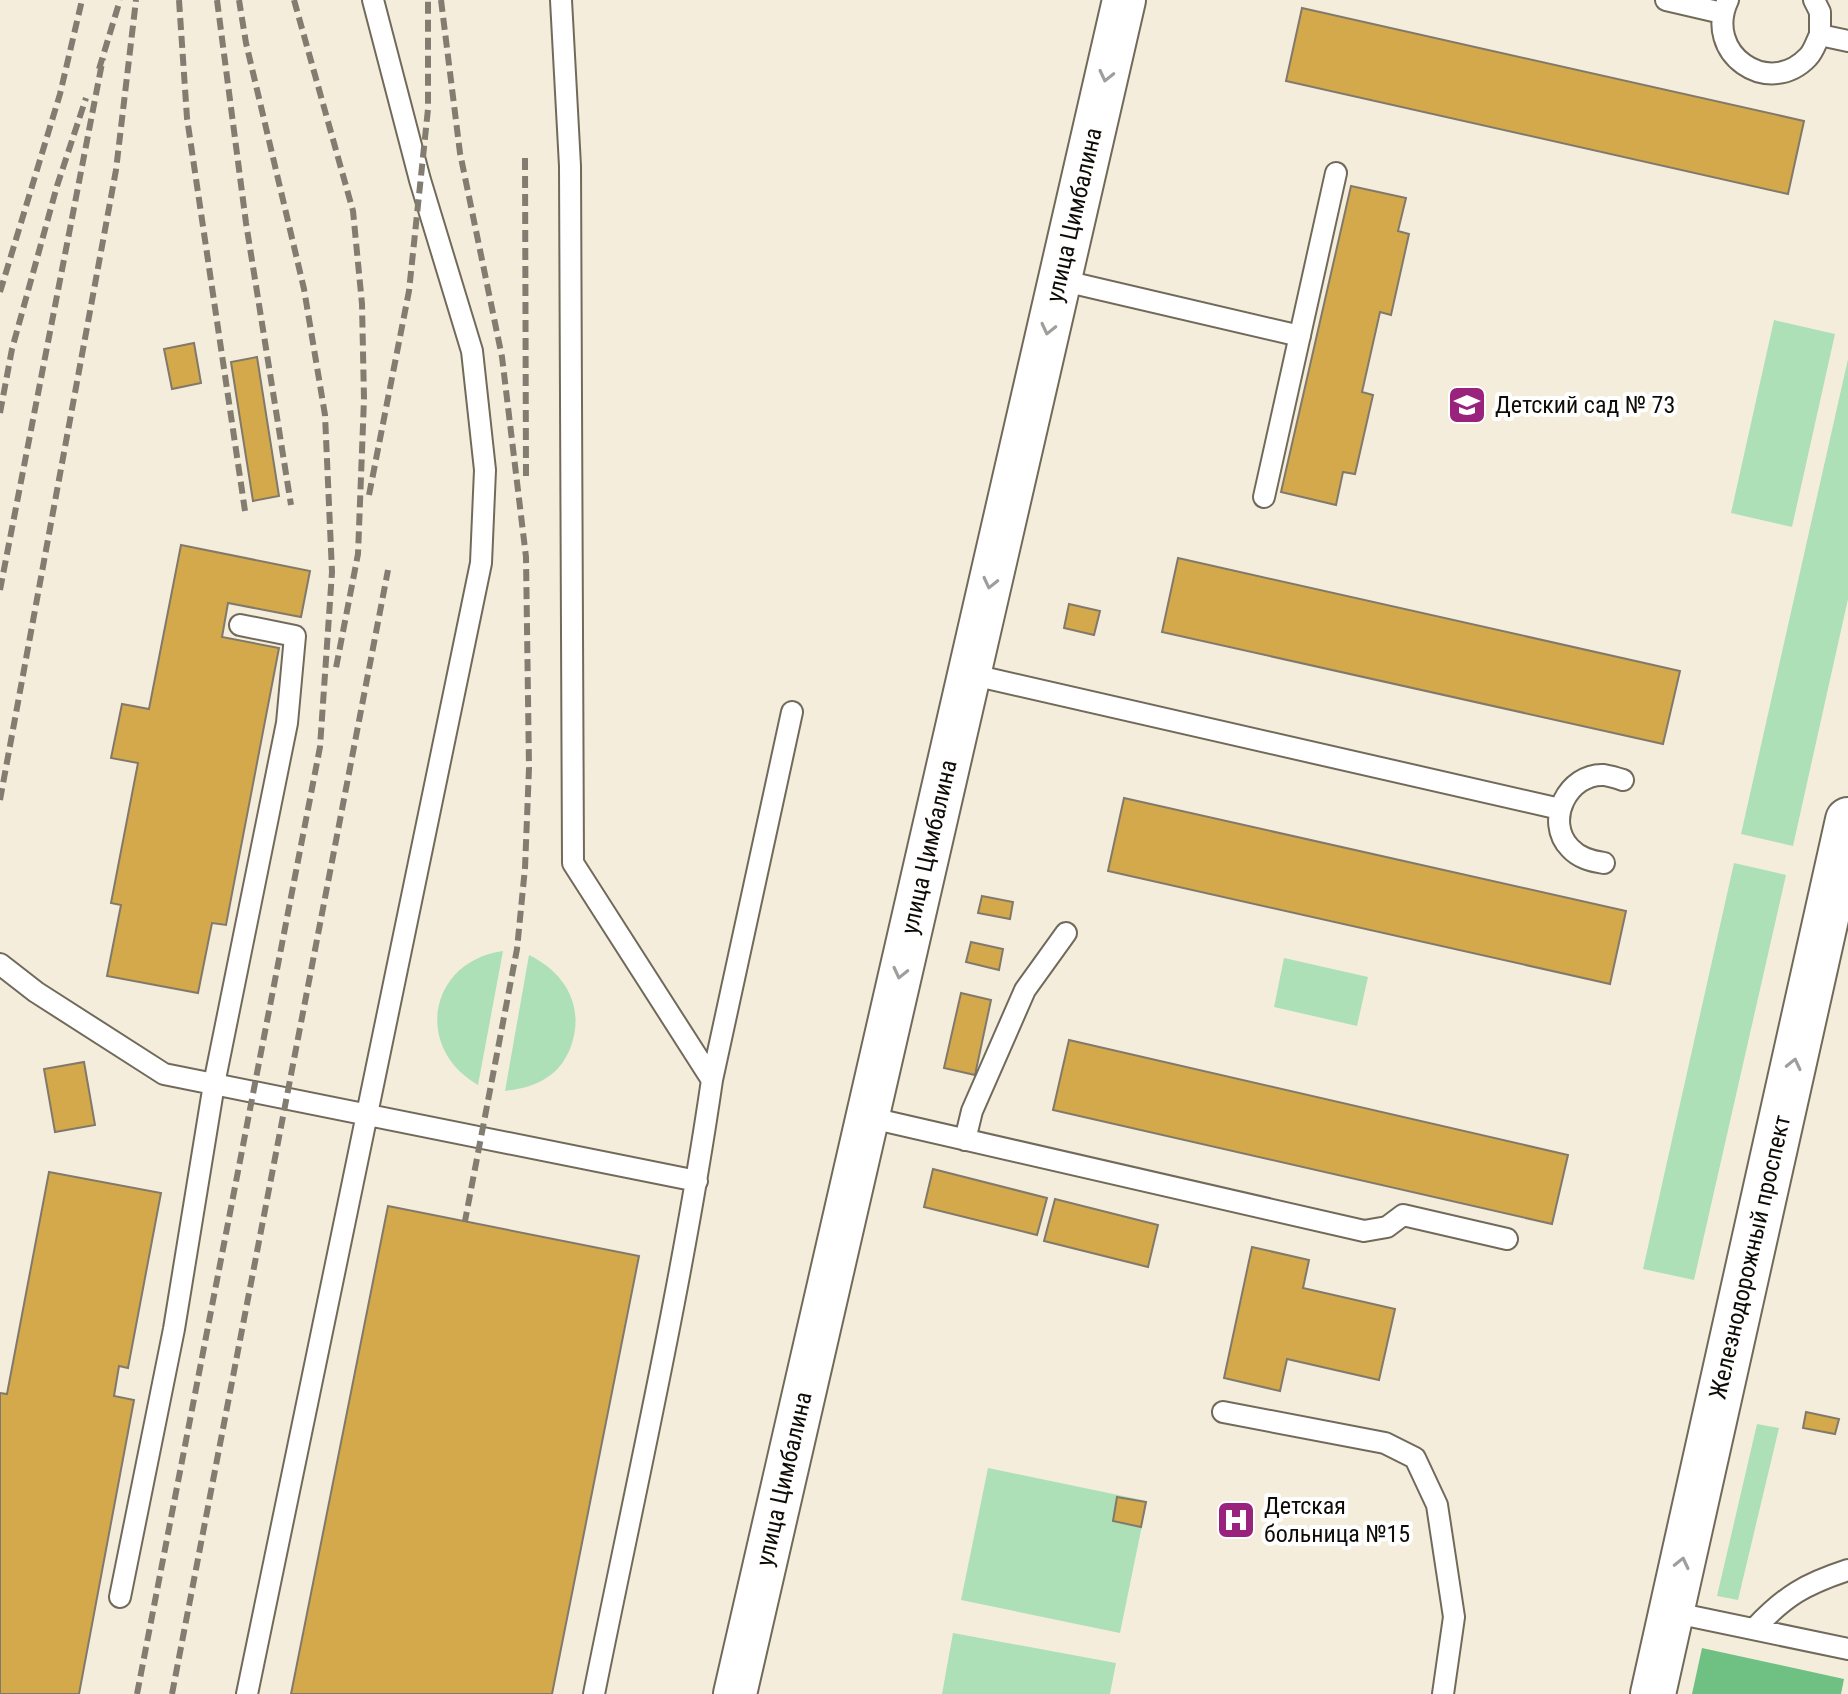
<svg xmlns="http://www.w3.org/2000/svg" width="1848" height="1694" viewBox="0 0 1848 1694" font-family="'Roboto Condensed',sans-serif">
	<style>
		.green { fill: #ade0b7 }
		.forest { fill: #6ec182 }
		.building { fill: #d4a94b; stroke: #81796a; stroke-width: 2 }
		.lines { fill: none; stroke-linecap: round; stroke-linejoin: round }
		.lane-casing { stroke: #716a5b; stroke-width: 24 }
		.street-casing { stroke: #716a5b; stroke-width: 46 }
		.secondary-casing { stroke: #716a5b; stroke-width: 48 }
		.lane { stroke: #fff; stroke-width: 20 }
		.street { stroke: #fff; stroke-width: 42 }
		.secondary { stroke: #fff; stroke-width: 44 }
		.rail { stroke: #827c71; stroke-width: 6; stroke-dasharray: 12 6; stroke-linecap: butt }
		.oneway { stroke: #9f9e9c }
		.labels { text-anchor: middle; stroke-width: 8; stroke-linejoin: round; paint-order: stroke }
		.street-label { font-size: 24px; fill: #0f0c07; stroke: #fff }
		.poi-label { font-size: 24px; fill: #0f0c07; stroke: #fff; text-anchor: start }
	</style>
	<rect width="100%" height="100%" fill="#f5eddc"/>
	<!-- green -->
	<path class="green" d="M1774,320L1835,334L1792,527L1731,513Z
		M1848,359V599L1793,846L1741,834Z
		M1734,863L1786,875L1694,1280L1643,1269Z
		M503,951L478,1085C413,1048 429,961 503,951Z
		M529,955C566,973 586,1008 570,1049C566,1058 560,1068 552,1074C538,1085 522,1089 505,1091Z
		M1284,958L1368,977L1357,1026L1274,1007Z
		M1757,1424L1779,1428L1738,1600L1717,1596Z
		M988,1468L1147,1501L1120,1633L961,1600Z
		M953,1633L1116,1663L1110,1694H942Z"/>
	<!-- forest -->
	<path class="forest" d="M1702,1648L1844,1679L1841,1694H1692Z"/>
	<!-- building -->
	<path class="building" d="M1302,8L1804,121L1788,194L1286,81Z
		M1351,186L1406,198L1398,231L1409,234L1391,315L1380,312L1362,392L1373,395L1355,474L1343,472L1336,505L1281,492Z
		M194,343L201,383L172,389L164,349Z
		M257,357L279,496L253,501L231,362Z
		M181,545L310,571L301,617L228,603L222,637L279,648L226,925L212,923L198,993L107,976L121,905L111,903L138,763L111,758L122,704L149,709Z
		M1178,558L1680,671L1663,744L1162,632Z
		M1069,604L1100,611L1094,635L1064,628Z
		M1124,798L1626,911L1610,984L1108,871Z
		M982,896L1013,902L1010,919L978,913Z
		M971,942L1003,949L999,970L966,962Z
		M961,993L991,1000L975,1075L944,1068Z
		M1069,1040L1568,1155L1552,1224L1053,1110Z
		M84,1062L95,1125L55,1132L44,1069Z
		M933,1169L1047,1198L1037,1235L924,1207Z
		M49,1172L161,1193L128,1368L119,1366L114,1396L134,1400L79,1694H0V1393L7,1394Z
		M1055,1199L1158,1225L1148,1267L1044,1241Z
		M388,1206L639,1256L552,1694H291Z
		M1252,1247L1309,1260L1303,1288L1395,1309L1379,1380L1287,1359L1280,1391L1224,1378Z
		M1806,1412L1839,1419L1835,1434L1803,1428Z
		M1117,1497L1146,1502L1141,1527L1113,1521Z"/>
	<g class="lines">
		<!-- lane casing -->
		<g class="lane-casing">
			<path id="lane" d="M561,0L570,166L573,863L712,1080C682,1286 635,1490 594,1694
				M1666,0L1722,13
				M1728,0C1703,53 1768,99 1808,57C1814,51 1816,42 1820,35
				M1814,0L1820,12V35L1848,41
				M1060,280L1300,336
				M1264,497L1336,173
				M969,674L1560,809
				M1604,863C1591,861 1579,858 1570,848C1544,821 1568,773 1604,775C1610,776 1617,778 1623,780
				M0,964L36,992L164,1074L697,1181
				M712,1080L792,712
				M867,1117L1364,1231L1387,1227L1403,1215L1507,1239
				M965,1140L972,1111L1025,990L1066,933
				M1223,1412L1385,1443L1415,1458L1437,1505L1454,1617L1443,1694
				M120,1597L174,1329L214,1084L287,723L295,636L240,625
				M1671,1612L1848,1649
				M1754,1629C1785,1596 1805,1584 1848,1570
				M247,1694L481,563L485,470L472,351L420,180L373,0"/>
		</g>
		<!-- street casing -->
		<g class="street-casing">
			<path id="street" d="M735,1694L1124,0"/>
		</g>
		<!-- secondary casing -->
		<g class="secondary-casing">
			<path id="secondary" d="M1653,1694L1848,820"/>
		</g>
		<!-- lane -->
		<use href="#lane" class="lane"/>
		<!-- street -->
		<use href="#street" class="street"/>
		<!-- secondary -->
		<use href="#secondary" class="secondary"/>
		<!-- rail -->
		<path class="rail" d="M179,0L187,118L245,511
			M217,0L246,223L291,505
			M294,0L353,211L362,304L364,399L358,554L335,673
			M441,0L460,153L502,357L526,557L529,768L525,868L517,949L465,1221
			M99,69L120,0
			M525,158L526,477
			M0,292L60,94L82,0
			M0,413L12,349L57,186L86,98
			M369,495L409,291L428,109V0
			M0,590L103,58
			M0,800L116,170L136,0
			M137,1694L320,747L332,572L325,415L304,289L246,43L239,0
			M172,1694L388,570"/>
	</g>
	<!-- one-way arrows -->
	<defs><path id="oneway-chevron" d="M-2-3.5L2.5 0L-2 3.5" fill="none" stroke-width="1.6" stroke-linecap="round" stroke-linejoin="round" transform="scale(2)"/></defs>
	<g class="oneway">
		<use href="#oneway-chevron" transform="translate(1106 76) rotate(103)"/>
		<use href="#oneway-chevron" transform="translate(1048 329) rotate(103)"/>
		<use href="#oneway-chevron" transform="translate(990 583) rotate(103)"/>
		<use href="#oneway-chevron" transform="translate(900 973) rotate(103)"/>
		<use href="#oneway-chevron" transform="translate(1794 1064) rotate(-77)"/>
		<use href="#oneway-chevron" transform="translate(1682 1563) rotate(-77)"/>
	</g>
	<!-- icons -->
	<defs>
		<g id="school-square" transform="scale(2)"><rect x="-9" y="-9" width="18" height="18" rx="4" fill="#99227d" stroke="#fff"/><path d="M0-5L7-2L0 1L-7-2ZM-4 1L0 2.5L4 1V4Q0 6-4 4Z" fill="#fff"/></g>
		<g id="hospital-square" transform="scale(2)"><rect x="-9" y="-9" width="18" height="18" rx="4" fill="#99227d" stroke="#fff"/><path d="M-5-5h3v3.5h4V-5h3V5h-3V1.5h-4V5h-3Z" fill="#fff"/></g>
	</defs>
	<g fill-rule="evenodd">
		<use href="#school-square" x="1467" y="405"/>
		<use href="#hospital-square" x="1236" y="1520"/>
	</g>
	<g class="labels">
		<!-- street labels -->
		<g class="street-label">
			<text transform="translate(1074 215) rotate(-77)" y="8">улица Цимбалина</text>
			<text transform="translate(929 847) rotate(-77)" y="8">улица Цимбалина</text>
			<text transform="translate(1750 1257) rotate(-77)" y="8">Железнодорожный проспект</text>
			<text transform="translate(784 1479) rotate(-77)" y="8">улица Цимбалина</text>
		</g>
		<!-- poi labels -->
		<g class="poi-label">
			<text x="1495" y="413">Детский сад № 73</text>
			<text x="1264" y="1514">Детская<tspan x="1264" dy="28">больница №15</tspan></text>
		</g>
	</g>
</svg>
